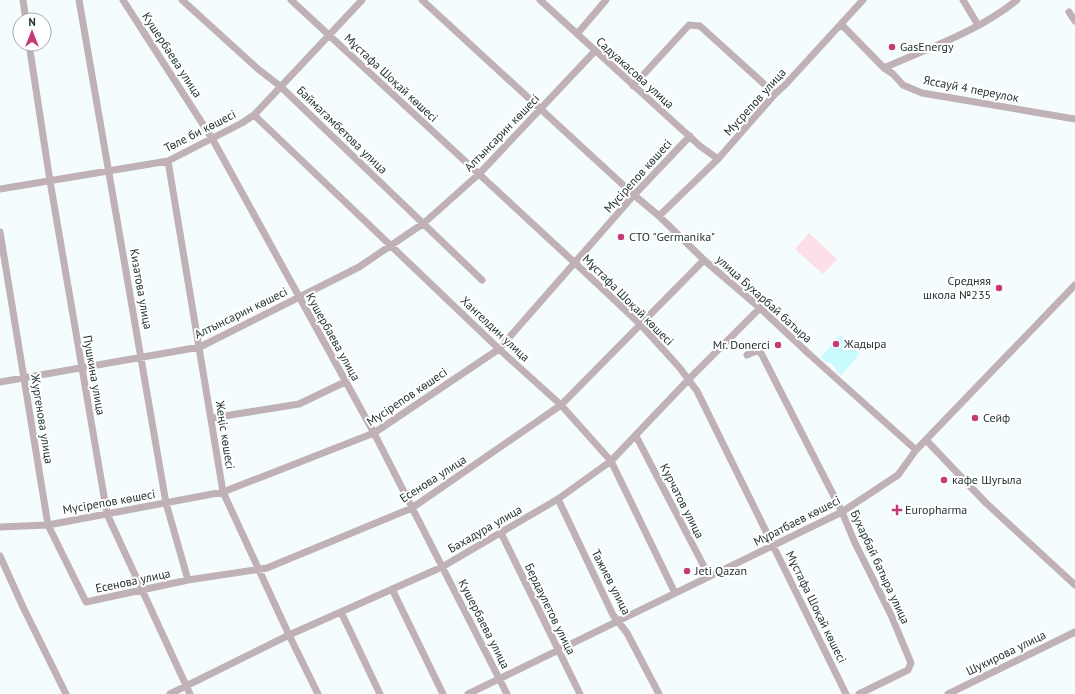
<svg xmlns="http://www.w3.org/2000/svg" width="1075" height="694" viewBox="0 0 1075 694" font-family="'PT Sans',sans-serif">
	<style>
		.built { fill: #c9fbfe }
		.green { fill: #fbe0e8 }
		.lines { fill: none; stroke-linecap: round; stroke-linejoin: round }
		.minor { stroke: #c0b1b6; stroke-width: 7 }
		.poi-dot { fill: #c33a76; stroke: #fff; stroke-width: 1.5 }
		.labels { text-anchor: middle; stroke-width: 4; stroke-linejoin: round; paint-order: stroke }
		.poi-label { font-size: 12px; fill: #1f2e2f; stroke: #fff; text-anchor: start }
		.street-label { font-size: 12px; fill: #1f2e2f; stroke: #fff }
	</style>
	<rect width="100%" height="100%" fill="#f5fcfd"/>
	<!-- built -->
	<path class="built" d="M840,335L860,354L841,375L836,371V368L830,362L827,363L821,357Z"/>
	<!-- green -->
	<path class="green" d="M809,233L837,259L823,274L795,249Z"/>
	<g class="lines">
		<!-- minor -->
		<path class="minor" d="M23,0L26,20
			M79,0L166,503L188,580
			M123,0L213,140L374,433L507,694
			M182,0L258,69L280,86L482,280
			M291,0L575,263L640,324L679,367L697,391L846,694
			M422,0L634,195L659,216L704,260L760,308L809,354L916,450
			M540,0L700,146L718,159
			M963,0L978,25
			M1069,12L1075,21
			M841,24L884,68L893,74L903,85L922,93L1075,119
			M577,34L606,0
			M29,44L50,181L107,514L190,694
			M884,68C929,48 979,31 1017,0
			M633,86L689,25L700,26L775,94
			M254,115L499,349L561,405L611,461L675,593
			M168,161L223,492L289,635L318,694
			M0,189L168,161L242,123L254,115L362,0
			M659,216L718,159L775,94L785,85L863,0
			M0,232L48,525L86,602L188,580L267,568L412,508L561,405L704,260
			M747,355L756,351L761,353L842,512L855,543L891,615L911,663L908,670L859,694
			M0,382L200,347L359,267L424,223L479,174L595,51
			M212,418L299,404L345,382
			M636,436L709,576
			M926,440L986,503L1075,585
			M558,499L613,615L627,633L659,694
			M0,527L48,525L223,492L374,433L499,349L634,195L690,136
			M501,533L580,694
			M0,556L23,607L66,694
			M392,589L443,694
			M341,612L380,694
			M170,694L289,635L442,567L558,499L611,461L689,379L760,308
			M468,694L842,512L898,475L916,450L1075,285
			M948,694L1075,632"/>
	</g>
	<!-- markers -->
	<g class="poi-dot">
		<circle cx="892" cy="47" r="4"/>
		<circle cx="621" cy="237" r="4"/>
		<circle cx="999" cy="288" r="4"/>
		<circle cx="836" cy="344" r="4"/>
		<circle cx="778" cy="345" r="4"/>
		<circle cx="975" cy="418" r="4"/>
		<circle cx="944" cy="480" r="4"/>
		<path d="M895 504h4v4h4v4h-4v4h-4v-4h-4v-4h4z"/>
		<circle cx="687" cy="571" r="4"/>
	</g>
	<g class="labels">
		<!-- poi labels -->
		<g class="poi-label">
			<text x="900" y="51">GasEnergy</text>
			<text x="629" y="241">СТО "Germanika"</text>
			<text x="991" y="285" text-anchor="end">Средняя<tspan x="991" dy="14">школа №235</tspan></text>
			<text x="844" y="348">Жадыра</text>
			<text x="770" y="349" text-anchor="end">Mr. Donerci</text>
			<text x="983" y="422">Сейф</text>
			<text x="952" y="484">кафе Шугыла</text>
			<text x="905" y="514">Europharma</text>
			<text x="695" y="575">Jeti Qazan</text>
		</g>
		<!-- street labels -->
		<g class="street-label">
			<text transform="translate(172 55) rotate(57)" y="4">Кушербаева улица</text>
			<text transform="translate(635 73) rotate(42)" y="4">Садуакасова улица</text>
			<text transform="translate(391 78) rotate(43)" y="4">Мұстафа Шоқай көшесі</text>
			<text transform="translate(971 89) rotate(11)" y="4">Яссауй 4 переулок</text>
			<text transform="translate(755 102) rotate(-48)" y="4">Мусрепов улица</text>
			<text transform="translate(342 130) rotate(44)" y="4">Баймагамбетова улица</text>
			<text transform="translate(200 131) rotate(-27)" y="4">Төле би көшесі</text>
			<text transform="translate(502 133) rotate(-46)" y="4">Алтынсарин көшесі</text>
			<text transform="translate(638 176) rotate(-48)" y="4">Мүсірепов көшесі</text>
			<text transform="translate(141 289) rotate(80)" y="4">Кизатова улица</text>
			<text transform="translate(764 299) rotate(42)" y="4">улица Бухарбай батыра</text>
			<text transform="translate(628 300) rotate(45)" y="4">Мұстафа Шоқай көшесі</text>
			<text transform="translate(241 313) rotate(-26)" y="4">Алтынсарин көшесі</text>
			<text transform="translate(495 329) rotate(43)" y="4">Хангелдин улица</text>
			<text transform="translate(333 337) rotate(61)" y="4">Кушербаева улица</text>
			<text transform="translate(94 375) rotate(80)" y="4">Пушкина улица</text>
			<text transform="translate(407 397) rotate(-34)" y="4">Мүсірепов көшесі</text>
			<text transform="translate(42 419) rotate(81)" y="4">Жургенова улица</text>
			<text transform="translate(225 435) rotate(81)" y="4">Жеңіс көшесі</text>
			<text transform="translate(433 479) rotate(-33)" y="4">Есенова улица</text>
			<text transform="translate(682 501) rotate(63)" y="4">Курчатов улица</text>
			<text transform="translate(109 502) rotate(-10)" y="4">Мүсірепов көшесі</text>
			<text transform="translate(797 521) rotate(-27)" y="4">Мұратбаев көшесі</text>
			<text transform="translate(485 529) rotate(-30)" y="4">Бахадура улица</text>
			<text transform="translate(880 567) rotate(65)" y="4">Бухарбай батыра улица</text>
			<text transform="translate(133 581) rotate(-12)" y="4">Есенова улица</text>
			<text transform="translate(611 582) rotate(63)" y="4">Тажиев улица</text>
			<text transform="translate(816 607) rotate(64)" y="4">Мұстафа Шоқай көшесі</text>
			<text transform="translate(550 609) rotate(64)" y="4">Бердаулетов улица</text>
			<text transform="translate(484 624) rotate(63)" y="4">Кушербаева улица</text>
			<text transform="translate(1006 653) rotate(-26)" y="4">Шукирова улица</text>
		</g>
	</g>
	<!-- north arrow -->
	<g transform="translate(32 32)"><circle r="19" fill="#ffffff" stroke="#a5abac"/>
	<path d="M0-3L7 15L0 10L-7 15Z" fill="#c33a76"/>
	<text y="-6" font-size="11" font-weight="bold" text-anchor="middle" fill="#1f2e2f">N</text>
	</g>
</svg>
